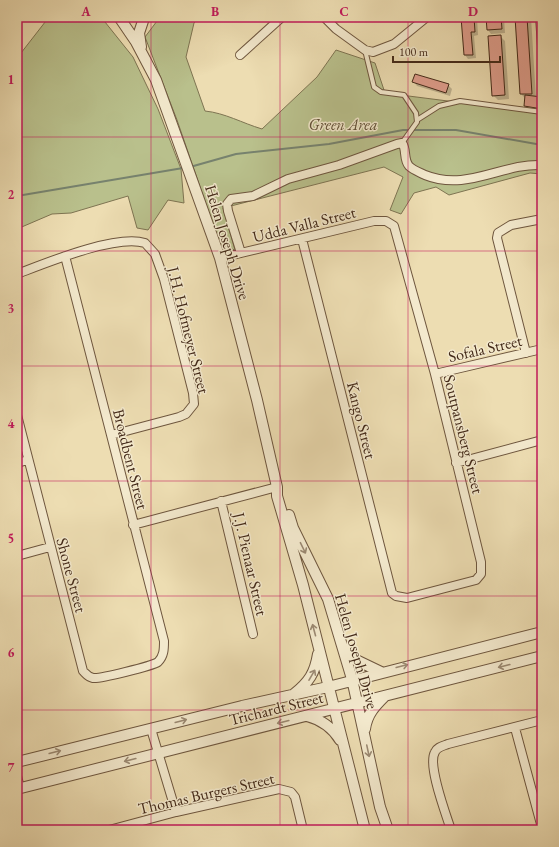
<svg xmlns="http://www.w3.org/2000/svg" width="559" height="847" viewBox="0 0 559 847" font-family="'EB Garamond',serif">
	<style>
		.green { fill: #b9c08c; stroke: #7e7452 }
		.shadow { fill: #0003 }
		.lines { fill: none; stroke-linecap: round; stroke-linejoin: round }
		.stream { stroke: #77826e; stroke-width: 2 }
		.building { fill: #e09e8d; stroke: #432918 }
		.service-casing { stroke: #6e563e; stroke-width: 6 }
		.minor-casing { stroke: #6e563e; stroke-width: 10 }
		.tertiary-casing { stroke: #6e563e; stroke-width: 12 }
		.service { stroke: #f3e9cd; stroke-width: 4 }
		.minor { stroke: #f3e9cd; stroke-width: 8 }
		.tertiary { stroke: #f3e9cd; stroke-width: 10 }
		.oneway { stroke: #9b8972 }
		.grid { fill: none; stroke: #c2185b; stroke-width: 1; stroke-opacity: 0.55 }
		.labels { text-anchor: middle; stroke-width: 3; stroke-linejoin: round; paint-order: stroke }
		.park-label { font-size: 16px; font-style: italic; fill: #604f35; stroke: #f3e9cd }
		.street-label { font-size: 16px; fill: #432918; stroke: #f3e9cd }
		.neatline { fill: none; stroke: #c2185b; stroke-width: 1.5 }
		.grid-label { font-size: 13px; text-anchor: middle; font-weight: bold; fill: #c2185b }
	</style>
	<rect width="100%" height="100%" fill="#edddb2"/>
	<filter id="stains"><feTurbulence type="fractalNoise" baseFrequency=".005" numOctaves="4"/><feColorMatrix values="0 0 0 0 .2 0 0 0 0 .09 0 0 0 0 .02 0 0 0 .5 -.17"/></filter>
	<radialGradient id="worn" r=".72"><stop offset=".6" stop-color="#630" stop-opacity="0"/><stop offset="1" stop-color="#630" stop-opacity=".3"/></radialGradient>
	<!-- green -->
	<path class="green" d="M49,17H101L133,57L158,109L181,169L184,203L168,200L148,230L137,228L128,196L71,213L52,214L17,229V54L21,53Z
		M160,17H200L194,23L186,57L205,111C225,113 242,123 262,129L317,77L336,50L375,63L385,93L542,113V174L530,173L449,195L436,187L414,193L401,214L390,210L403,177L384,167L223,208L235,250L220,245L177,120L145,37Z"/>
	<!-- shadow -->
	<path class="shadow" d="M462,17H477L478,35L474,36L476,58L468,59L465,55Z
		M487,17H504L505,33L491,34L488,30Z
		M516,17H531L536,98H542V113L530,111L525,106L526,99L521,94Z
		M500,36L505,41L509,99L498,100L493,95Z
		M414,82L448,85L452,89L450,96L417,86Z"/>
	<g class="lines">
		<!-- stream -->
		<path class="stream" d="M190,167L236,154L329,144L403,130H456L542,145
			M17,196L183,168"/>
	</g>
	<!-- building -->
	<path class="building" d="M461,17H474L475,32H471L473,55H464Z
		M486,17H501L502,29L487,30Z
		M515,17H527L532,94H520Z
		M501,35L505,95L492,96L488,36Z
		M415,74L449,84L446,93L412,82Z
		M525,95L542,97V109L524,106Z"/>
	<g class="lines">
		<!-- service casing -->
		<g class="service-casing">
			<path id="service" d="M538,17L542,75
				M365,50L374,87L381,92L404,95L416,113L417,122L402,143
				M417,120L439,106L460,101L542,112"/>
		</g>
		<!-- minor casing -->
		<g class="minor-casing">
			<path id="minor" d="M324,17L336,29L365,50L373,52L394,44L427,17
				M240,55L282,17
				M241,253L228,211L227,204L231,199L253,196L288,179L339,165L397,144L402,143C407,149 403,159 409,166C413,170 419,172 425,175C467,192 502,163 542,165
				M220,258L374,221H386L394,226L435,374L481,562V574L476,580L407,598L396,596L392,593L302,239
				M17,274C46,263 116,234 145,243L155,254L164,279L193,393L194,404L186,414L179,417L111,435
				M526,353L497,238L498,233L511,225L542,219
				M435,374L542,349
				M17,415L83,671C86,674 88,677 93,678C100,679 152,666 158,662C164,656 164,649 164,641L65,256
				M17,463L28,460
				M456,463L542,440
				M221,501L253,634
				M133,525L277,487
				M17,556L50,547
				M515,728L542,828
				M151,729L176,812
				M17,776L20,788
				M109,830L176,812L279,789L291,792L295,797L303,830
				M451,830C446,814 427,765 435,752C437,747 443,746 448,744L542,720"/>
		</g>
		<!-- tertiary casing -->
		<g class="tertiary-casing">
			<path id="tertiary" d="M119,17L136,42L156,80L220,258L257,400L277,487V496L303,585L365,830
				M141,47L139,33L144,18
				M289,515L293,528L328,599L352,679L380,807L388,830
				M345,648L356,660L381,672
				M294,694C309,682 315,673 318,654
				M307,716C322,720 332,727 340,740
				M365,729C367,714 375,706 385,696
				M17,762L242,706L328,687L542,632
				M17,789L542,656"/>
		</g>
		<!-- service -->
		<use href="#service" class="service"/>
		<!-- minor -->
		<use href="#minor" class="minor"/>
		<!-- tertiary -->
		<use href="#tertiary" class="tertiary"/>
	</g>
	<!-- one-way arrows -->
	<defs><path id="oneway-shaft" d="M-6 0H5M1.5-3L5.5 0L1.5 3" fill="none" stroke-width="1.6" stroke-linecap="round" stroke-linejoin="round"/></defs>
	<g class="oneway">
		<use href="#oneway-shaft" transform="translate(303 548) rotate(64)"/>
		<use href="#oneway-shaft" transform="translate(314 630) rotate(-105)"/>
		<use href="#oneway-shaft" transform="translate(402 666) rotate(-14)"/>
		<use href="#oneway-shaft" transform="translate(504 666) rotate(166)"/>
		<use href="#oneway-shaft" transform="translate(312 675) rotate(-60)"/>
		<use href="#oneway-shaft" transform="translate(181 721) rotate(-15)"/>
		<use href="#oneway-shaft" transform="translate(283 722) rotate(166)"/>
		<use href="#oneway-shaft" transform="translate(368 751) rotate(78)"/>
		<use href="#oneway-shaft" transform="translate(55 752) rotate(-14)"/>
		<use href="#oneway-shaft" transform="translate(130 760) rotate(166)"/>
	</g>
	<!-- grid -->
	<path class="grid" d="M151,17V830M280,17V830M408,17V830M17,137H542M17,251H542M17,366H542M17,481H542M17,596H542M17,710H542"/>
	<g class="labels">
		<!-- park labels -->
		<g class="park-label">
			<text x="343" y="130">Green Area</text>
		</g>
		<!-- street labels -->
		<g class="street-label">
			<text transform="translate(304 224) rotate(-14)" y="6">Udda Valla Street</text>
			<text transform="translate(228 242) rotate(73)" y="6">Helen Joseph Drive</text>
			<text transform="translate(189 330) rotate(76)" y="6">J.H. Hofmeyer Street</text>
			<text transform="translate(485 348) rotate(-13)" y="6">Sofala Street</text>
			<text transform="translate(362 420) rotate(76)" y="6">Kango Street</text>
			<text transform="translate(464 434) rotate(76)" y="6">Soutpansberg Street</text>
			<text transform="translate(131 459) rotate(76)" y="6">Broadbent Street</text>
			<text transform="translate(251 564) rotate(77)" y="6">J.J. Pienaar Street</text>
			<text transform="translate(72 575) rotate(75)" y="6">Shone Street</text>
			<text transform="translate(357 651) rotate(74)" y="6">Helen Joseph Drive</text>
			<text transform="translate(276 708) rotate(-14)" y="6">Trichardt Street</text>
			<text transform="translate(206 793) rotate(-13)" y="6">Thomas Burgers Street</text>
		</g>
	</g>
	<!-- margin -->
	<rect width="559" height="847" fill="none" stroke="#edddb2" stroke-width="44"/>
	<!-- scale -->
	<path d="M393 56v6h107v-6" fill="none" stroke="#432918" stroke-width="2"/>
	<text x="399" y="56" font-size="12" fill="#432918" stroke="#f3e9cd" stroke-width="3" paint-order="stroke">100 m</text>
	<rect x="22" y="22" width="515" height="803" class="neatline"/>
	<g class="grid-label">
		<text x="86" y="16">A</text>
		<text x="215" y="16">B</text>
		<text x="344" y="16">C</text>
		<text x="473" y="16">D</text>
		<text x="11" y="84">1</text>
		<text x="11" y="199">2</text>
		<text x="11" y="313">3</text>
		<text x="11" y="428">4</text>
		<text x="11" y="543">5</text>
		<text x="11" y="657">6</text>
		<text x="11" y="772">7</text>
	</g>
	<rect width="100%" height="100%" filter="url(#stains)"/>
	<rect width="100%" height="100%" fill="url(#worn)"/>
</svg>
